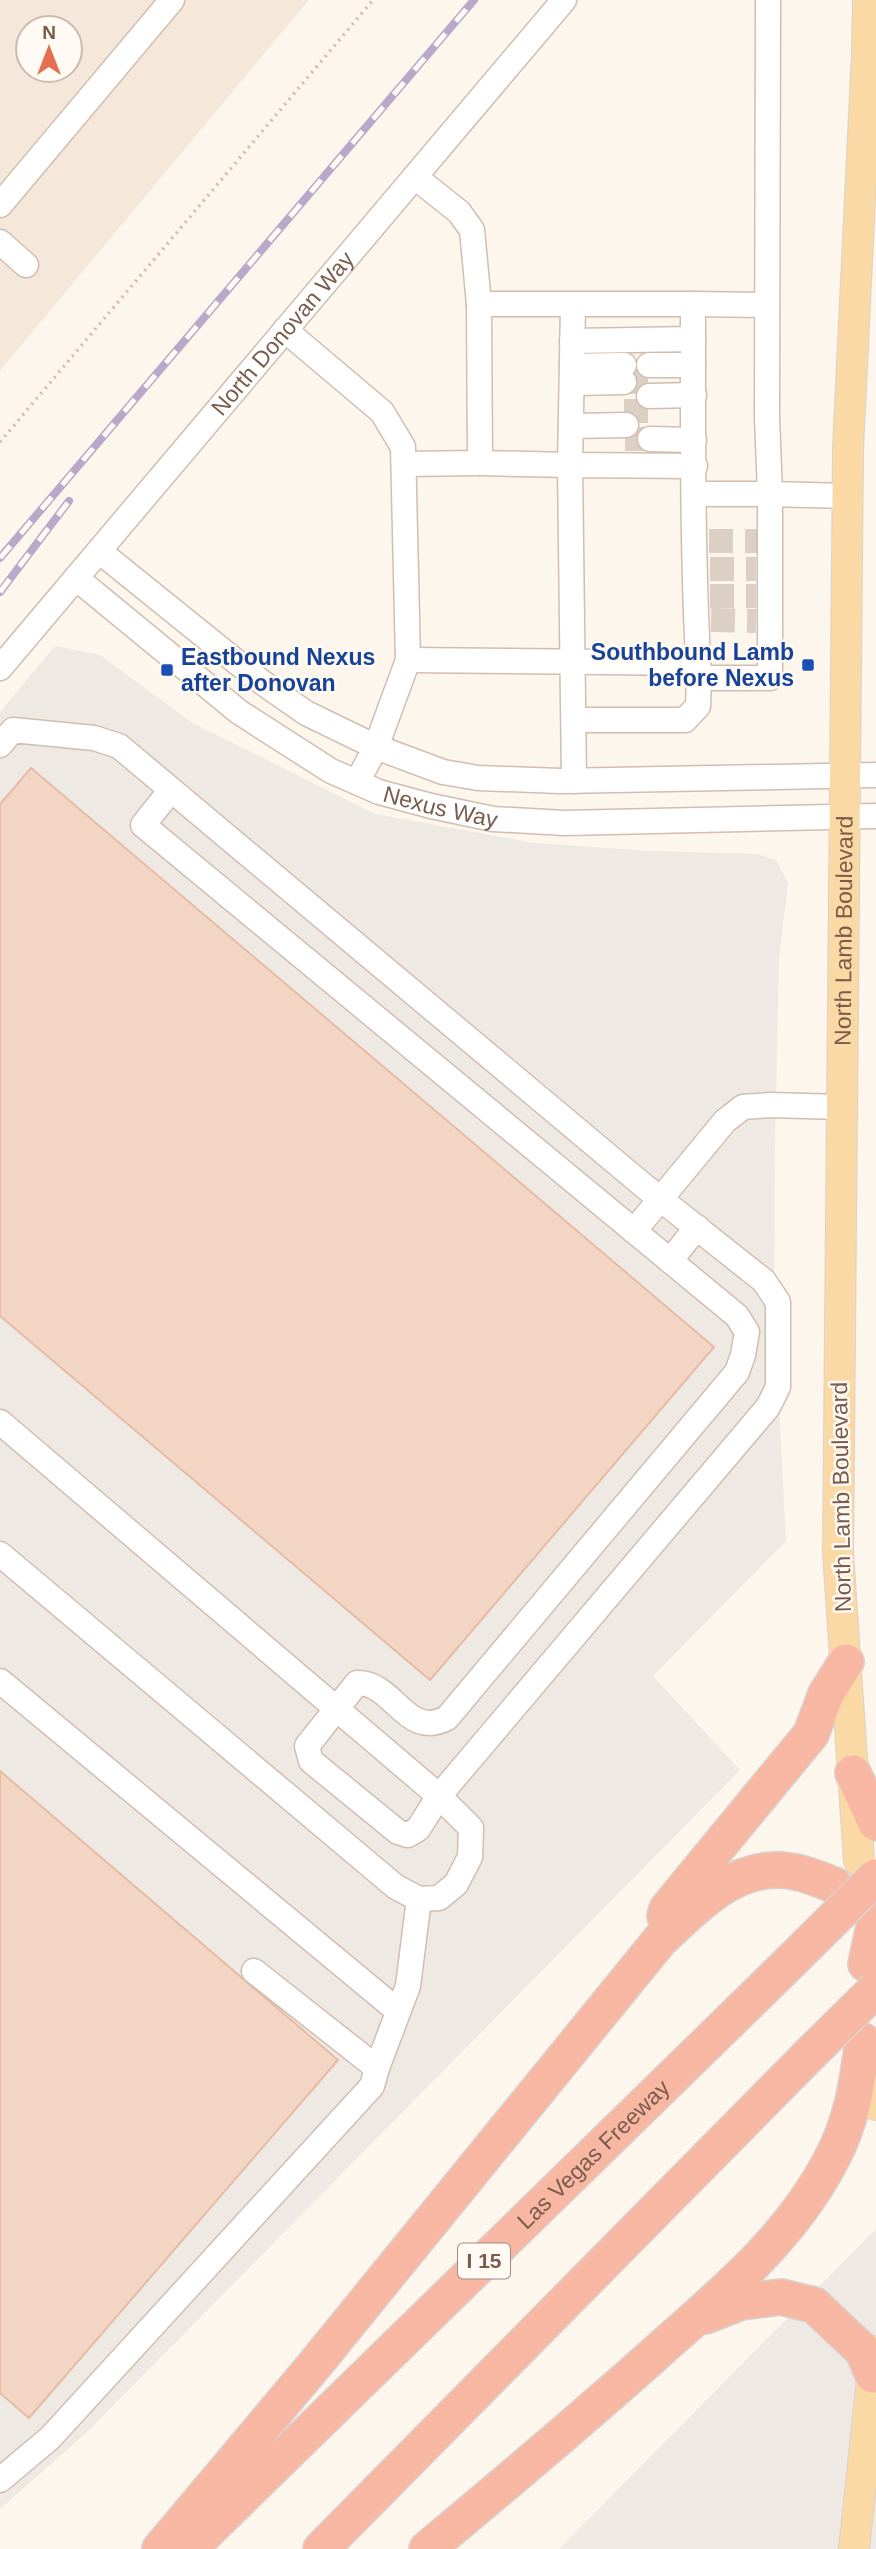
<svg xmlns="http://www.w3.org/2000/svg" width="876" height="2549" viewBox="0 0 876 2549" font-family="Helvetica,sans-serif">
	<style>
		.residential { fill: #f5e8da; fill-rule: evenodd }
		.industrial { fill: #efe9e4 }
		.building { fill: #f3d5c3; stroke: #e6bba3; stroke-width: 2 }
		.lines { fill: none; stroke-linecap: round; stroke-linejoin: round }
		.minor-tunnel { stroke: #dcd0c4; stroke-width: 24; stroke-dasharray: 24 12; stroke-linecap: butt }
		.minor-casing { stroke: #d1beb0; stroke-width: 27 }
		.major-casing { stroke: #dad1cd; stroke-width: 32 }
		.highway-casing { stroke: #dad1cd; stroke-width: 38 }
		.path { stroke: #d9b8a5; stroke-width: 3.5; stroke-dasharray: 2 5; stroke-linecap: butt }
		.minor { stroke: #fff; stroke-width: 24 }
		.major { stroke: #fbd9a5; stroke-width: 30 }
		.highway { stroke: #f7b7a3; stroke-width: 35 }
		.rail-casing { stroke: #b9a8c9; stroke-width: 8 }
		.rail { stroke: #fffaf3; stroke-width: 5; stroke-dasharray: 16; stroke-linecap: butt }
		.highway-bridge-casing { stroke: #dad1cd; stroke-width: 38; stroke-linecap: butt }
		.highway-bridge { stroke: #f7b7a3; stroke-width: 35 }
		.transit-dot { fill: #1a4fb4; stroke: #fffaf3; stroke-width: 2.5 }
		.labels { text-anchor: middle; stroke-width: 5; stroke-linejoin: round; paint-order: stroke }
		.shield { fill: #fffaf3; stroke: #a28b7f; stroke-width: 2 }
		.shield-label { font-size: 21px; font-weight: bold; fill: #7a5c4d }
		.street-label { font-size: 23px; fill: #7a5c4d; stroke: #fffaf3 }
		.transit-label { font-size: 23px; font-weight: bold; fill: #164399; stroke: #fffaf3; text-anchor: end }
	</style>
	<rect width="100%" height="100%" fill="#fdf6ec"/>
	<!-- residential -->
	<path class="residential" d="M0,0H309L0,371ZM28,28H70V70H28Z"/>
	<!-- industrial -->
	<path class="industrial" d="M55,646L100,655L194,724L375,814L534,843L652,851L757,854L776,860L788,883L779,959L775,1142L774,1308L786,1541L653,1676L740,1770L86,2433L0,2509V712Z
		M876,2229V2549H559Z"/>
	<!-- building -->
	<path class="building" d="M31,768L714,1347L430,1680L0,1316V804Z
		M0,1771L338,2060L29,2418L0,2393Z"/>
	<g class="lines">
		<!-- minor-tunnel -->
		<path class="minor-tunnel" d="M624,382H649
			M624,411H649
			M625,439H650
			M709,541H757
			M710,569H756
			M710,596H756
			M711,620L756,621"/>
		<!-- minor casing -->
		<g class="minor-casing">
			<g id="minor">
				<path d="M768,0L767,417L770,494L847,496"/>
				<path d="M415,177L459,212L472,230L479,304H693C693,429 692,554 699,678H770V494H695"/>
				<path d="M0,205L172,0"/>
				<path d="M0,242L26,265"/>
				<path d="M693,304L767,305"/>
				<path d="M285,330L382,412L403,447L408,660L376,747L357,782"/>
				<path d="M572,341L693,339"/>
				<path d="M649,365H693"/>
				<path d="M572,366L624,365"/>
				<path d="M572,383L624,382"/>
				<path d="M649,396L694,395"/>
				<path d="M571,426L626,425"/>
				<path d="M650,439L694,440"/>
				<path d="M480,463L570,465L573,306"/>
				<path d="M404,464L480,463L479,304"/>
				<path d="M99,551L259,680L306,713L376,747L443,772L478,778L560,781L876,775"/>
				<path id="s1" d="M76,578L239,712L331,771L379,792L431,806L493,819L565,823L876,816"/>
				<path d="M408,660L698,663"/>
				<path id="s2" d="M0,668L564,0"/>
				<path d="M574,720H685L698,706L699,678"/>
				<path d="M0,745L13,730L94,738L119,746L644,1186L764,1281L778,1302V1387L768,1407L439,1796L418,1829L408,1835L398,1832L311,1761L307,1746L357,1683C394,1682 406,1740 447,1718L737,1372L743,1355L747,1332L737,1316L143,825L171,790"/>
				<path d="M574,781L570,465L695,466"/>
				<path d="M634,1231L725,1121L743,1107L770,1105L841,1107"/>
				<path d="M670,1261L697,1227"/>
				<path d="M0,1422L439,1796L471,1828L470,1857L456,1884L439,1898L419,1899L396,1887L0,1554"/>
				<path d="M0,1681L398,2011"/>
				<path d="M377,2068L408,1986L419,1899"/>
				<path d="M0,2480L50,2438L372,2086L377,2068L254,1971"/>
			</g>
		</g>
		<!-- major casing -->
		<g class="major-casing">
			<g id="major">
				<path id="s3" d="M859,1861L838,1553L848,449L867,53L868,0"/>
				<path d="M871,2046L876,2105"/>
				<path d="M854,2549L875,2351"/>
			</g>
		</g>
		<!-- highway casing -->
		<g class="highway-casing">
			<g id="highway">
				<path d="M853,1773L876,1823"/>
				<path d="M665,1916L667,1909L811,1734L826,1694L846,1662"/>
				<path d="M866,1964L876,1918"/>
				<path d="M705,2316L741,2302L781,2297L814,2305L863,2351L873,2375"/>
				<path d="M160,2549L312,2368L660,1940C693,1910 727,1871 775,1870C795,1869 816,1878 834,1885"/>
				<path id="s4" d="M189,2549L780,1972"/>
				<path d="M321,2549L809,2055"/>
				<path d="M427,2549C504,2485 581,2420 656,2353C721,2295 789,2240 830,2162C852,2122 857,2086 863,2041"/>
			</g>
		</g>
		<!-- path -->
		<path class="path" d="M0,442L373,0"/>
		<!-- minor -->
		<use href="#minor" class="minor"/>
		<!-- major -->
		<use href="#major" class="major"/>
		<!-- highway -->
		<use href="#highway" class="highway"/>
		<!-- rail casing -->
		<g class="rail-casing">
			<path id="rail" d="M0,558L474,0
				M0,592L69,501"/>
		</g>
		<!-- rail -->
		<use href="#rail" class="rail"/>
		<!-- highway-bridge casing -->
		<g class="highway-bridge-casing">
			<path id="highway-bridge" d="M780,1972L876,1877
				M809,2055L876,1989"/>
		</g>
		<!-- highway-bridge -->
		<use href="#highway-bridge" class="highway-bridge"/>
	</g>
	<!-- markers -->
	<g class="transit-dot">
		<rect x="801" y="658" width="14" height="14" rx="3.5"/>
		<rect x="160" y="663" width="14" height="14" rx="3.5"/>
	</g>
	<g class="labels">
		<!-- shield labels -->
		<rect class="shield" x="458" y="2243.5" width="52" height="35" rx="5"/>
		<g class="shield-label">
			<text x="484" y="2268">I 15</text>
		</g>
		<!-- street labels -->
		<g class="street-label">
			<text dy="8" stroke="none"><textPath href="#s2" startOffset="438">North Donovan Way</textPath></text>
			<text dy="8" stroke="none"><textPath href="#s1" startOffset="436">Nexus Way</textPath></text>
			<text dy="8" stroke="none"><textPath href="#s3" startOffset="931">North Lamb Boulevard</textPath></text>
			<text transform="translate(841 1497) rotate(-91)" y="8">North Lamb Boulevard</text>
			<text dy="8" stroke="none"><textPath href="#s4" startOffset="565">Las Vegas Freeway</textPath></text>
		</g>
		<!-- transit labels -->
		<g class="transit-label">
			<text x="794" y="660">Southbound Lamb<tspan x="794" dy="26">before Nexus</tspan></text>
			<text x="181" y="665" text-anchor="start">Eastbound Nexus<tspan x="181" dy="26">after Donovan</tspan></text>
		</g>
	</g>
	<!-- north arrow -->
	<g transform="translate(49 49)"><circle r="33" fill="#fffaf3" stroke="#cabbb1" stroke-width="2"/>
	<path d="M0-5L12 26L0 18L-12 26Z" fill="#e76f51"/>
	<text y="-10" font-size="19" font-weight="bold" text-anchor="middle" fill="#7a5c4d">N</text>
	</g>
</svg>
